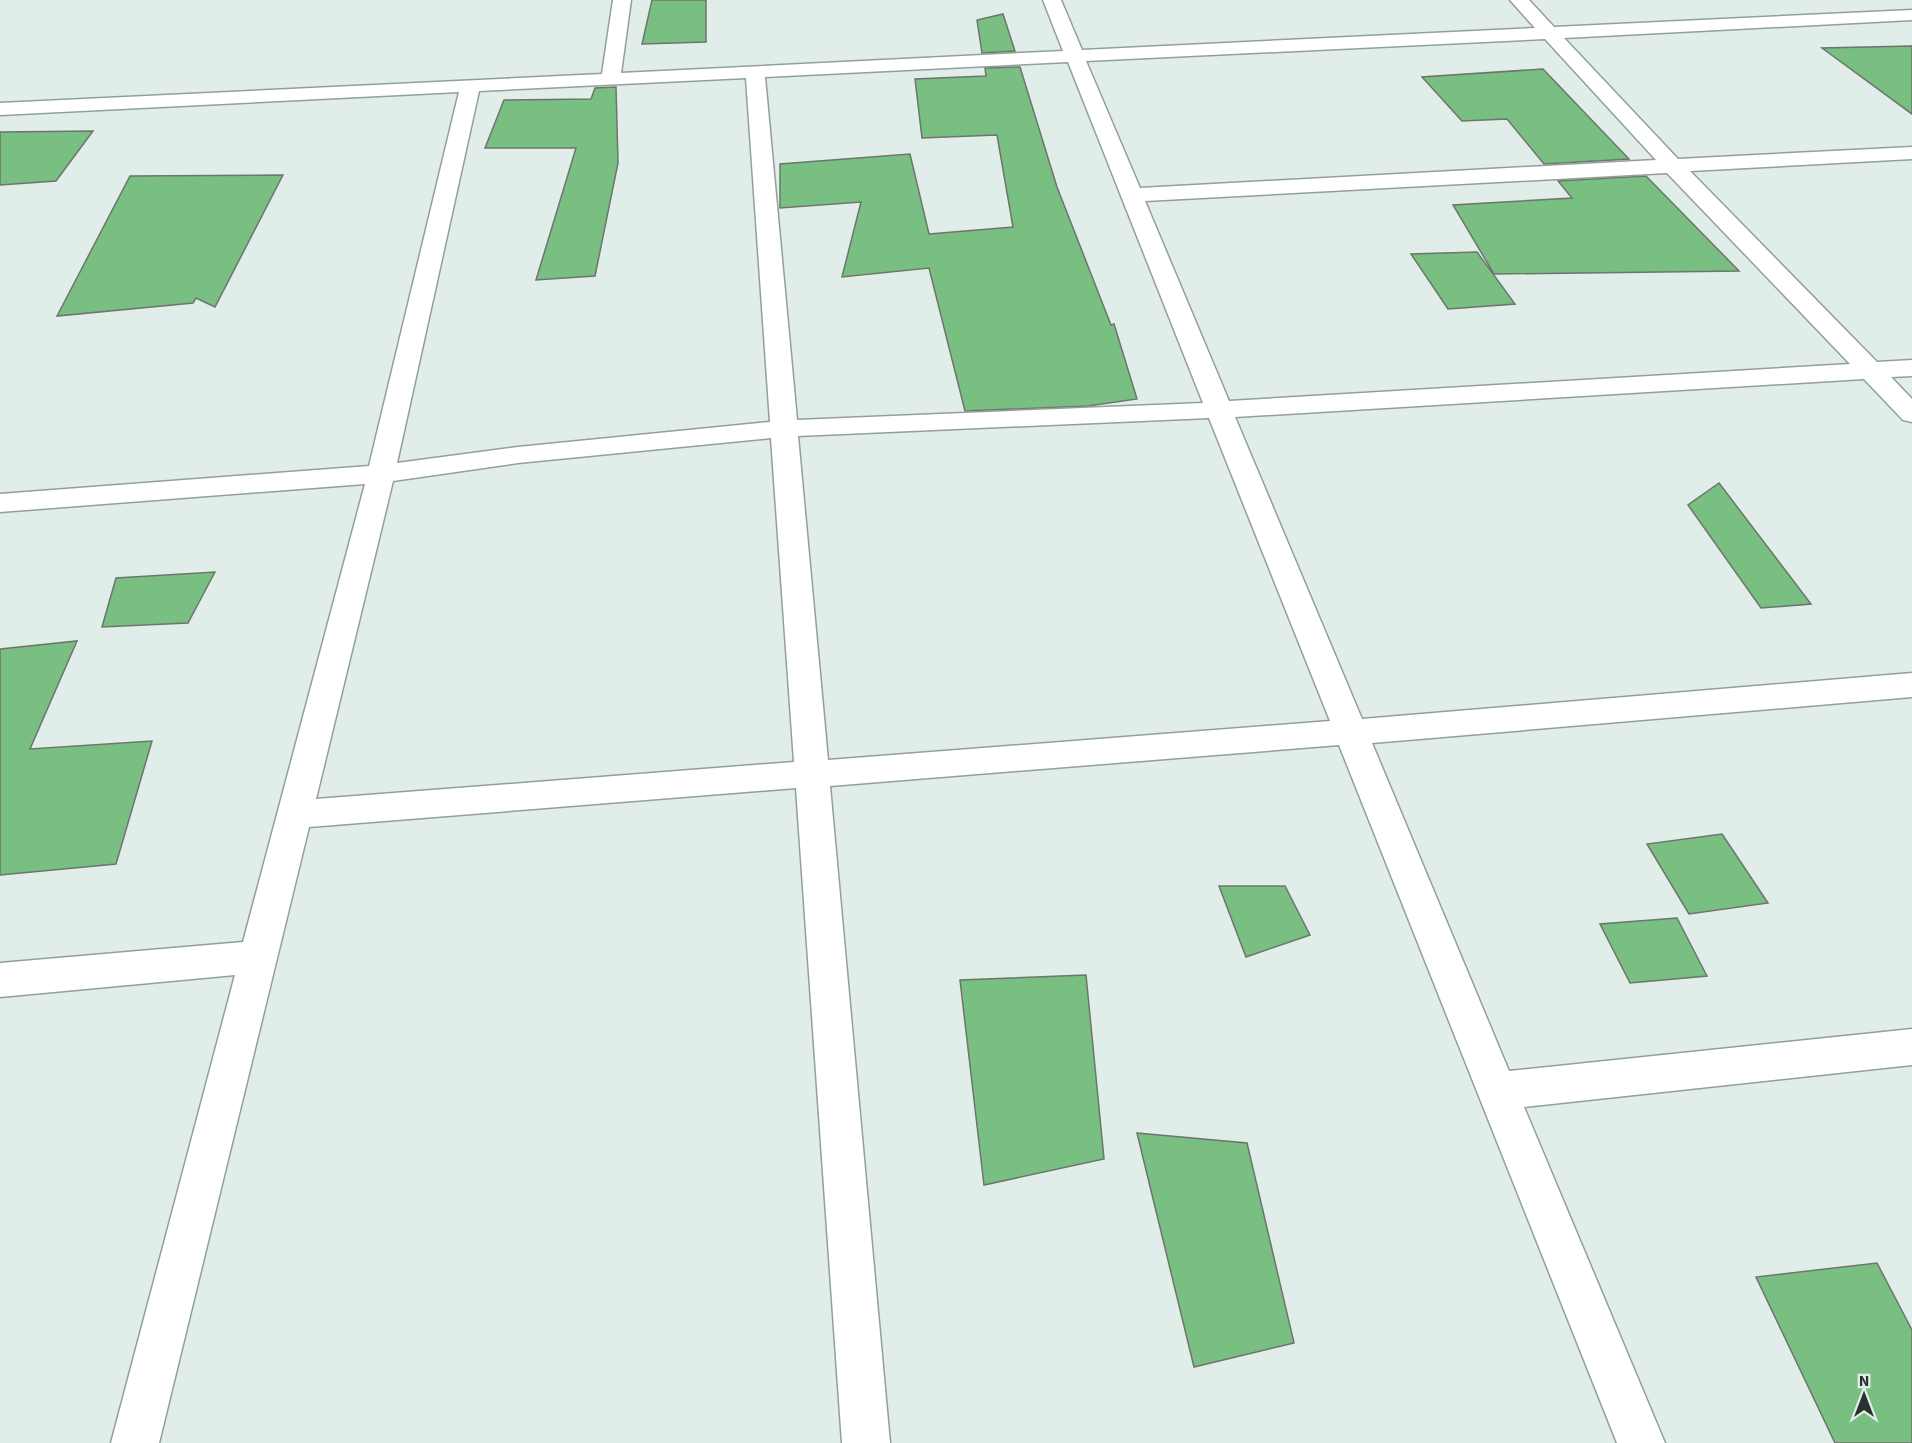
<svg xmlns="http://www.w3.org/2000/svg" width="1912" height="1443" viewBox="0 0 1912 1443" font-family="'Source Sans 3',sans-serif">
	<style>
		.building { fill: #78bf81; stroke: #6d756e; stroke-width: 1.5 }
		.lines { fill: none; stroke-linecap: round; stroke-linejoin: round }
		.street-casing { stroke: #929f9b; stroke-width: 3 }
		.street { fill: #fff; fill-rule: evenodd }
	</style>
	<rect width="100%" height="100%" fill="#e0ede9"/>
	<!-- building -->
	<path class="building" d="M652,0H706V42L642,44Z
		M1003,14L1015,51L982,53L977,20Z
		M1912,46V114L1822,48Z
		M1020,67L1057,187L1111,325L1114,324L1137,399L1088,406L965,411L929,268L842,277L861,202L780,208V164L910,154L929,234L1013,227L997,135L922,138L915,79L986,76L985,68Z
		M1543,69L1629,159L1544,164L1507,119L1462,121L1422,77Z
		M616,87L618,163L595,276L536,280L576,148H485L504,100L591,99L595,88Z
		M93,131L56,181L0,185V132Z
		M283,175L215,307L196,298L193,303L57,316L130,176Z
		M1646,176L1739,271L1494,274L1453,205L1572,198L1558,181Z
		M1477,252L1515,304L1448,309L1411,254Z
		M1719,483L1811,604L1761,608L1688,505Z
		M215,572L188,623L102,627L116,578Z
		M77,641L30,749L152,741L116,864L0,875V649Z
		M1722,834L1768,903L1689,914L1647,844Z
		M1219,886H1285L1310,935L1246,957Z
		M1677,918L1707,976L1630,983L1600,924Z
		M1086,975L1104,1159L984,1185L960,980Z
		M1137,1133L1247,1143L1294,1343L1194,1367Z
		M1877,1263L1912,1330V1443H1835L1756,1277Z"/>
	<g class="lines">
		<!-- street casing -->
		<g class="street-casing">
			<path id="street" d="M613,0H631L621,73L1063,51L1043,0H1061L1082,50L1535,28L1510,0H1529L1554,27L1912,10V20L1564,38L1678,159L1912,147V159L1690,171L1877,362L1912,360V376L1891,377L1912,399V422L1903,420L1864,379L1235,417L1362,719L1912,673V697L1372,743L1509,1071L1912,1029V1065L1524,1107L1665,1443H1617L1339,745L830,786L890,1443H842L796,788L309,827L159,1443H111L235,975L0,997V963L243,942L365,484L0,512V494L369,466L459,92L0,115V103L602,74ZM1545,39L1656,160L1140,188L1086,61ZM1068,62L1203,403L797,420L765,77ZM746,78L770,422L518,447L397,463L479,91ZM1667,173L1850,364L1229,401L1145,201ZM1209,418L1330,721L828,760L798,436ZM771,438L794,762L316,799L393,481L518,463Z"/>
		</g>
		<!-- street -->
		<use href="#street" class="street"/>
	</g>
	<!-- north arrow -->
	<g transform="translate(1864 1395)" stroke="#e0ede9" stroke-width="4.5" paint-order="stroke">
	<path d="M0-4.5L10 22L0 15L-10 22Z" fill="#2c302f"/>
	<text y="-9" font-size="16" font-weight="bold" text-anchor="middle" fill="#2c302f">N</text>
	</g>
</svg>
